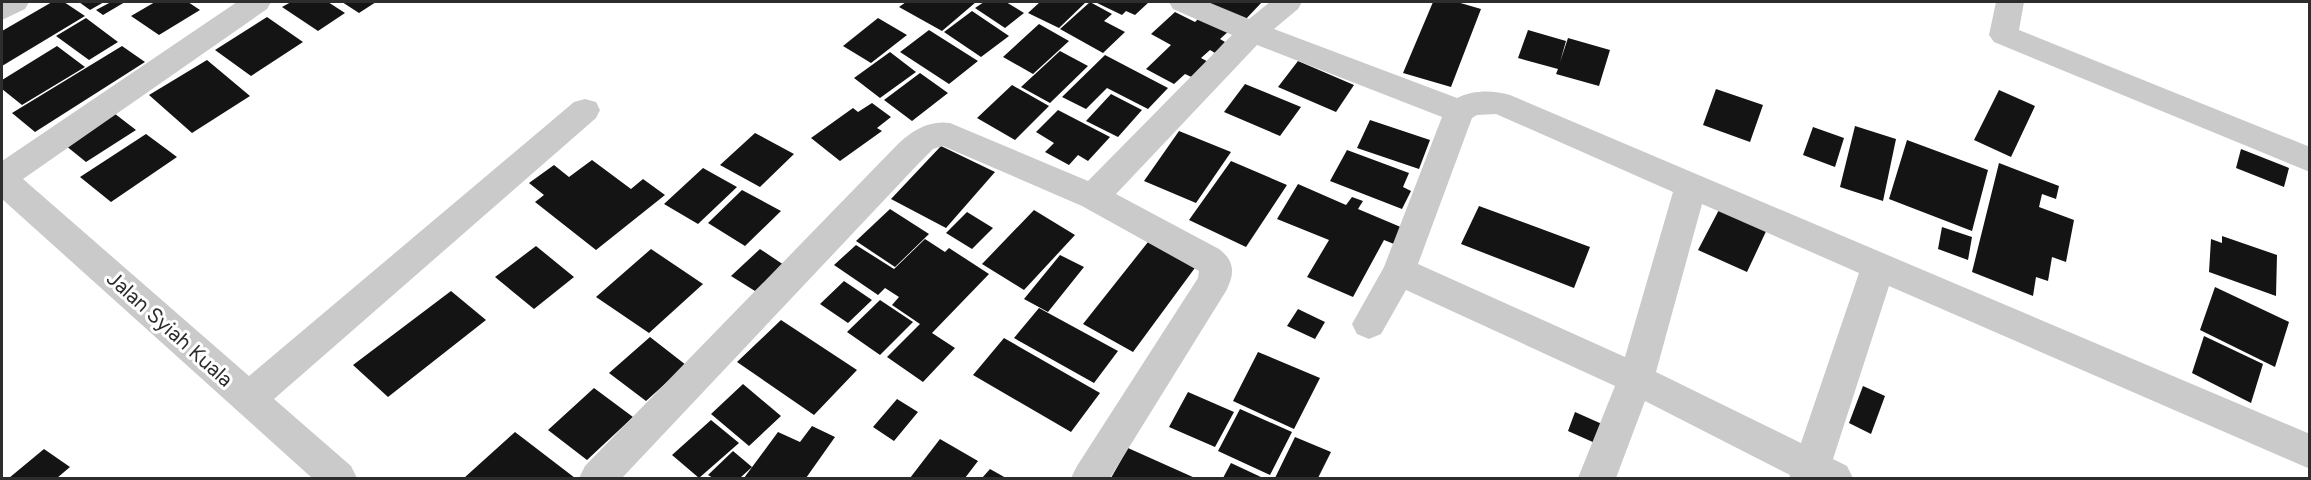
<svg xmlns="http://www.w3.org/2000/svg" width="2311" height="480" viewBox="0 0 2311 480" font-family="Figtree,sans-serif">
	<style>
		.building { fill: #141414 }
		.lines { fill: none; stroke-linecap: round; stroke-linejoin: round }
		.minor { fill: #cacaca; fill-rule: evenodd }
		.labels { text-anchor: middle; stroke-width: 6; stroke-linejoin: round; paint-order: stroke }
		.street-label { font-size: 21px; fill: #2d2d2d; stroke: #fff }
	</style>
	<rect width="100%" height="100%" fill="#fff"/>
	<!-- building -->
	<path class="building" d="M52,2H64L85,16L2,66V31Z
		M79,2H104L90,10Z
		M111,2H125L103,15L96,10Z
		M155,2H188L200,10L159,35L131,16Z
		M291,2H328L345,13L318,31L282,7Z
		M342,2H376L359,13Z
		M906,2H976L942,31L899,7Z
		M984,2H1006L1024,13L1005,28L975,8Z
		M1040,2H1086L1059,28L1028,13Z
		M1090,2L1112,14L1104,21L1125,32L1103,53L1060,29Z
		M1095,2H1149L1135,15L1126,11L1122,15Z
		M1205,2H1262L1245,20Z
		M1433,2H1457L1481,9L1451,87L1403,73Z
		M972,11L1009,36L981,57L944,32Z
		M1175,12L1195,22L1202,15L1230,30L1220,39L1225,42L1215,53L1210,50L1201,58L1214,65L1198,80L1185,74L1174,84L1146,69L1171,45L1151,34Z
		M267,17L303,42L251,76L215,50Z
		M86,18L118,42L89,60L56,36Z
		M878,18L907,35L871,63L843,46Z
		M1039,24L1069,41L1033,74L1003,57Z
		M929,30L978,61L949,84L900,52Z
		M1528,30L1566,41L1560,62L1568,38L1610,50L1599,86L1556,74L1558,69L1518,58Z
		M57,46L85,67L22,105L2,89V80Z
		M122,46L145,62L35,132L12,113Z
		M1060,51L1088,66L1050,103L1021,87Z
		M890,52L916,72L880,98L854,78Z
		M1105,55L1168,88L1148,109L1107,88L1086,109L1062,97Z
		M207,60L250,96L192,133L149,95Z
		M1298,61L1354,85L1336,112L1278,87Z
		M920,73L948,93L912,121L884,100Z
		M1245,84L1301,107L1280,136L1224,112Z
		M1012,85L1049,106L1015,140L977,118Z
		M1716,89L1763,105L1750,142L1703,125Z
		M1999,90L2035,106L2011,157L1974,140Z
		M1111,94L1142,110L1118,137L1086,121Z
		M872,103L891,117L877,128L882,131L840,161L811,138L853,108L858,112Z
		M110,110L136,130L86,162L60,141Z
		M1058,110L1110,137L1088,161L1078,155L1069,165L1045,152L1054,143L1036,132Z
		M1370,120L1430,140L1419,169L1357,148Z
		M1855,126L1896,139L1883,201L1840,187Z
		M1813,127L1844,138L1835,167L1803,155Z
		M1179,131L1231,152L1196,203L1144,181Z
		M755,133L794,154L760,187L720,165Z
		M146,134L177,157L111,202L80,177Z
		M1907,140L1988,170L1972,231L1889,199Z
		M941,146L995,172L946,228L891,199Z
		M2241,149L2289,168L2284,187L2236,168Z
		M1347,150L1409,173L1403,187L1411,191L1402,209L1330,181Z
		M592,160L631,189L643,179L665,195L596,250L535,202L544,195L529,183L554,165L569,177Z
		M1231,161L1287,185L1246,247L1189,220Z
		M1999,163L2059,186L2056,199L2042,194L2039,207L2074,220L2066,262L2052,257L2048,281L2036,277L2033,296L1972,272Z
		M703,168L737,187L698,224L664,204Z
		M1298,184L1346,205L1352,197L1363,201L1358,209L1403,228L1394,244L1384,240L1353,297L1307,277L1329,240L1277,219Z
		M742,190L781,211L745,246L708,223Z
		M1722,204L1769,225L1747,272L1698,250Z
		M1479,206L1590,247L1574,288L1461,244Z
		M890,209L929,234L895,267L856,241Z
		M1034,210L1075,235L1024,290L982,264Z
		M967,212L993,228L972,249L946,233Z
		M1942,227L1972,237L1968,260L1938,249Z
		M2222,236L2277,255L2276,296L2209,272L2211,239L2222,243Z
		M1152,237L1200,261L1133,352L1083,324Z
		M925,239L945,252L949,248L989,274L932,333L955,348L923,382L887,357L920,324L892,305L899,297L885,288L878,295L834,265L856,245L894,269Z
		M536,246L574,277L534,309L495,277Z
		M651,249L703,284L649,333L596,297Z
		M760,249L784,265L755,291L731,276Z
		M1060,255L1084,267L1048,312L1024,299Z
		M844,281L872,300L848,323L820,304Z
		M2215,287L2289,322L2275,367L2200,330Z
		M451,291L486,320L388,397L353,365Z
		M880,300L913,322L880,355L847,332Z
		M1039,308L1118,351L1094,383L1014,338Z
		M1298,309L1325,322L1315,339L1287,326Z
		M781,320L857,370L814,415L737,362Z
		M2204,336L2263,364L2251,403L2192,373Z
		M650,337L686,365L646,401L609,373Z
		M1004,338L1100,393L1071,432L973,375Z
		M1258,352L1320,378L1294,429L1233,401Z
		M743,384L781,416L749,446L711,414Z
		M1863,386L1885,396L1871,434L1849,423Z
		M594,388L633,417L587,460L548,430Z
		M1188,392L1234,412L1215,447L1169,427Z
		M897,399L918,412L894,441L873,427Z
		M1240,409L1292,432L1270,475L1218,451Z
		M1575,412L1611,428L1604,447L1568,431Z
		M711,420L739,443L699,478L672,455Z
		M812,426L835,437L806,478H744L778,432L800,442Z
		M515,432L575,478H464Z
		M1295,437L1331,452L1318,478H1275Z
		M940,439L978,461L965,478H910Z
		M1128,448L1195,478H1111Z
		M44,449L70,467L57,478H9Z
		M733,451L752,467L740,478H713L708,475Z
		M1231,463L1263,478H1223Z
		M990,469L1006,478H982Z"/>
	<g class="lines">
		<!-- minor -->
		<path class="minor" d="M2,2H29L25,9L2,20Z
			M237,2H271L267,9L23,179L249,376L574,102L585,99L596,102L600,110L596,118L274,399L351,466L357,478H312L2,199V161Z
			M1169,2H1208L1249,19L1270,2H1302L1298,9L1274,29L1457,98C1473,90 1493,90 1510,95L2310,434V469L1889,286L1833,459L1847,466L1853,478H1789L1790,475L1645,401L1616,478H1578L1615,386L1406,290L1381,334L1369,339L1357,334L1352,324L1384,267L1442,117L1257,45L1116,194L1219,249C1235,261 1235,274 1226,291L1110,478H1071L1077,466L1198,278L1199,271L1082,206L943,146L933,149L920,162L622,478H579L585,466L898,144C913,130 929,120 950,123L1088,181L1232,35L1173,9ZM1496,114L1673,192L1625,357L1418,264L1472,118L1477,115ZM1702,204L1859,273L1801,443L1656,372Z
			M1996,2H2024L2019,30L2310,147V172L1994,42L1989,35Z"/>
	</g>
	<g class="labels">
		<!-- street labels -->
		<g class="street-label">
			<text transform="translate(170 329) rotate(42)" y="7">Jalan Syiah Kuala</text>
		</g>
	</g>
	<!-- border -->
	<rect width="2311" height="480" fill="none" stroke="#2d2d2d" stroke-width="6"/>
</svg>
